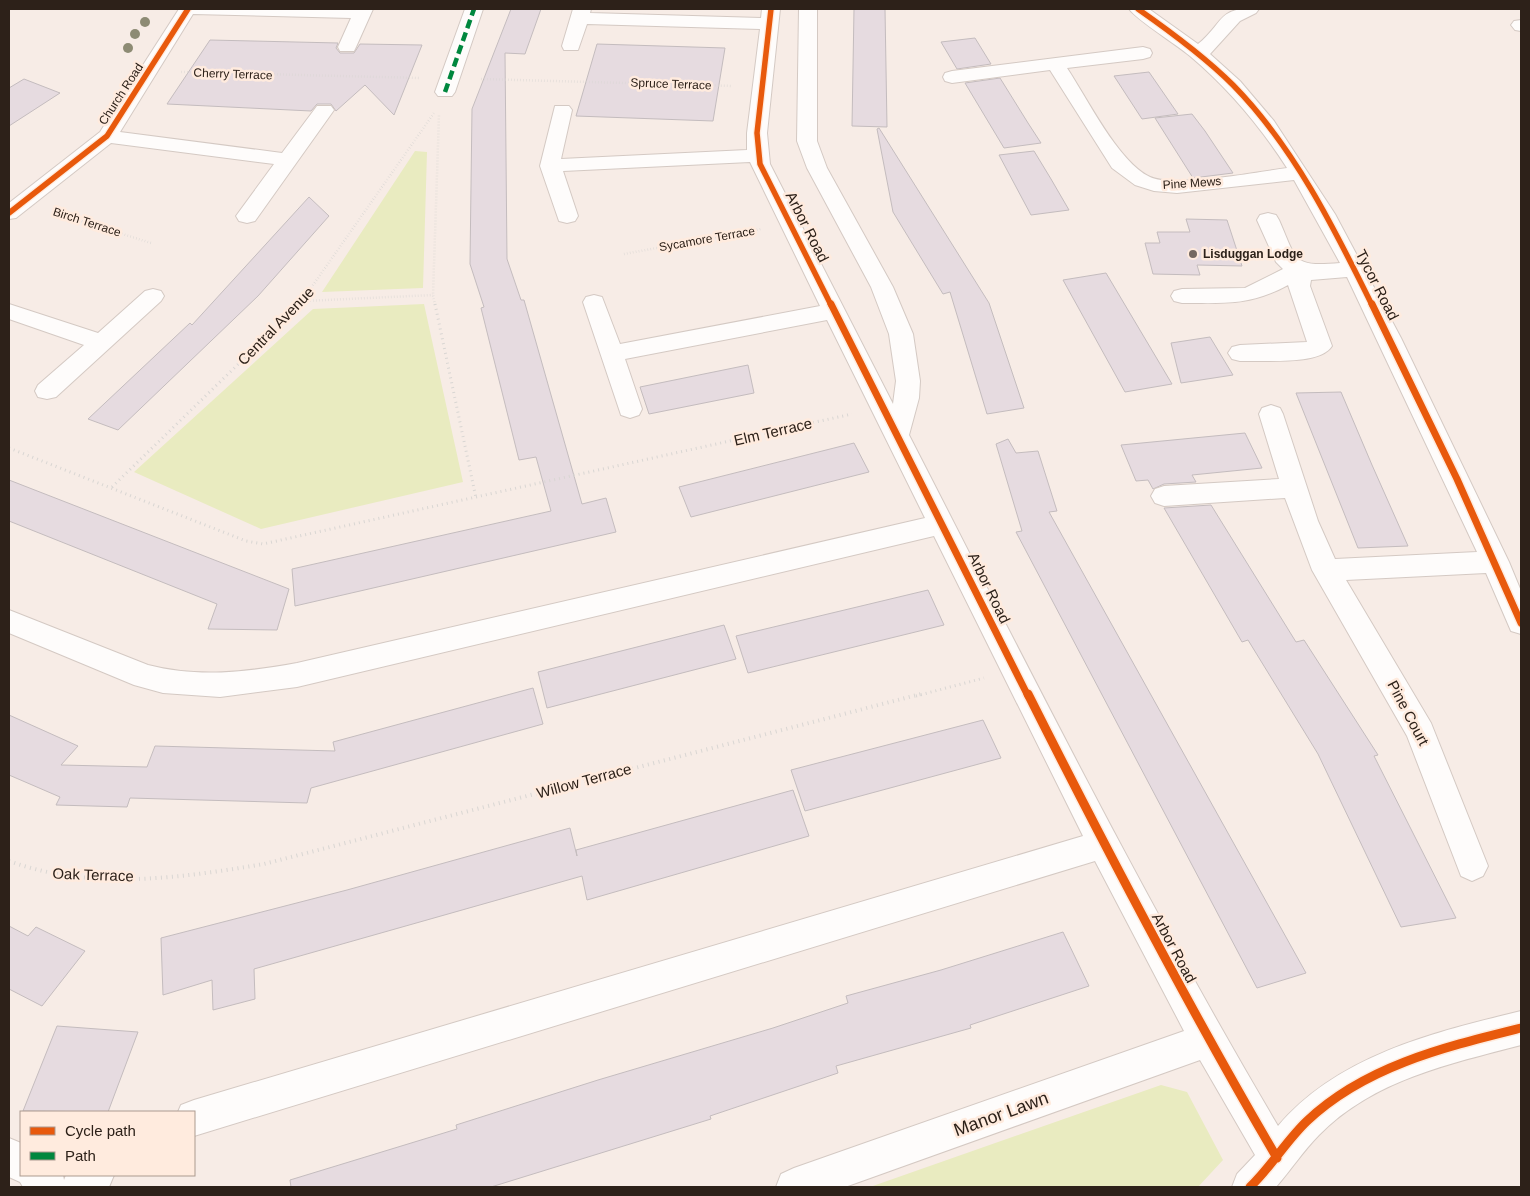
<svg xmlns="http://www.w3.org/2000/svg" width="1530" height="1196" viewBox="0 0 1530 1196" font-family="Helvetica,sans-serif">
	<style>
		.green { fill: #e9ebc0 }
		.building { fill: #e6dbe0; stroke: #c4bcbe }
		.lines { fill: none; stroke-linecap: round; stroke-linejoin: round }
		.minor-casing { stroke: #d4c9c3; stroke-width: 2 }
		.path-far2 { stroke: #d9d6d3; stroke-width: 2.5; stroke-dasharray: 0.5 2.5; stroke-linecap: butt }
		.path-far1 { stroke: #d9d6d3; stroke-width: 3; stroke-dasharray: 1 4; stroke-linecap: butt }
		.path { stroke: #d9d6d3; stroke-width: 4; stroke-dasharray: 1 4.5; stroke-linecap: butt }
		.minor { fill: #fefcfb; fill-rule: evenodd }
		.quiet { stroke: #00873e; stroke-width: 4.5; stroke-dasharray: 9 4.5; stroke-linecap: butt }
		.cycleway-far2-casing { stroke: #ffebde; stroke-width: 8 }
		.cycleway-far1-casing { stroke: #ffebde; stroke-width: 10 }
		.cycleway-casing { stroke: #ffebde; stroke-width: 12 }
		.cycleway-far2 { stroke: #e8590c; stroke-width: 5.5 }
		.cycleway-far1 { stroke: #e8590c; stroke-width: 7 }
		.cycleway { stroke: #e8590c; stroke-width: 9 }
		.tree { fill: #8d8b74 }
		.poi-dot { fill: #746861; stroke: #ffebde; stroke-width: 2 }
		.labels { text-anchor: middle; stroke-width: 5; stroke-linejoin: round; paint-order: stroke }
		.far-street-label { font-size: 12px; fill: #2d2119; stroke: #ffebde }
		.far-poi-label { font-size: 12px; font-weight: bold; fill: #2d2119; stroke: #ffebde; text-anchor: start }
		.street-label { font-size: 15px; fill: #2d2119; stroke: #ffebde }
		.near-street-label { font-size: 18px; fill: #2d2119; stroke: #ffebde }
	</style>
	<rect width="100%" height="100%" fill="#f7ece6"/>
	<!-- green -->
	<path class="green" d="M415,151L427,152L423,288L322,292Z
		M424,304L463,482L261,529L134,472L313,309Z
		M1161,1085L1187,1092L1223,1160L1198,1187H870Z"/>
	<!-- building -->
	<path class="building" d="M511,9H541L525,54L505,53L507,259L521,300H524L582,504L606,498L616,532L295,606L292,569L551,511L536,457L519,460L481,308L484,307L470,264L472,109Z
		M854,9H885L887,127L852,126Z
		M975,38L991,64L957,69L941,42Z
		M210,40L338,43L336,48L340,53H354L360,44L422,45L394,115L365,85L336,111L331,104H317L311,111L167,104Z
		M597,44L725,48L713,121L576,116Z
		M1149,72L1158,85L1178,114L1142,119L1114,76Z
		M1000,78L1028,123L1041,143L1004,148L965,83Z
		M24,79L60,93L9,126V88Z
		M1192,114L1205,131L1233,173L1193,178L1155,118Z
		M879,128L989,303L1024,408L987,414L950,292L943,294L893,212L877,129Z
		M1034,151L1051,179L1069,210L1031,215L999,155Z
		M309,197L329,216L258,296L118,430L88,419L190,323L192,325Z
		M1186,219L1227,220L1242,266L1197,265L1200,275L1153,274L1145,243H1160L1157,232H1190Z
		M1106,273L1172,384L1125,392L1063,280Z
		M1210,337L1233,375L1181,383L1171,343Z
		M748,365L754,393L649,414L640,387Z
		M1341,392L1372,465L1408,546L1358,548L1296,393Z
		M1245,433L1262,468L1192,475L1196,482L1164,484L1153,489L1148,480L1136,481L1121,445Z
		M1008,439L1016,453L1038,451L1057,511L1049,512L1306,973L1257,988L1016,532L1022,531L996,444Z
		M854,443L869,472L691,517L679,487Z
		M9,480L289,589L277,630L208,629L217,604L9,521Z
		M1211,505L1296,642L1304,640L1378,755L1374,756L1456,918L1401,927L1318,754L1248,640L1242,642L1164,508Z
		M928,590L944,625L748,673L736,636Z
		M724,625L736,659L547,708L538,672Z
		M533,688L543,724L311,788L307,803L130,798L127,807L56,805L60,797L9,775V715L78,746L61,765L147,767L155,746L335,751L333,742Z
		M983,720L1001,758L805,811L791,770Z
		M793,790L809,836L587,900L582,876L254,969L255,999L213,1010L212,980L163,995L161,938L347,890L570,828L577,856L576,850Z
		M9,926L28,936L36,927L85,951L42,1006L9,989Z
		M1063,932L1089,986L970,1025L971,1028L836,1066L838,1073L710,1116L711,1119L491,1187H291L290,1180L457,1129L456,1125L598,1080L773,1028L848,1003L846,996L941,970Z
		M57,1026L138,1032L108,1112L23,1111Z"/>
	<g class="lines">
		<!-- minor casing -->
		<g class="minor-casing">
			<path id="minor" d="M179,9H373L356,47L354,51H340L338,47L351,18L193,14L120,132L282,153L317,106H331L334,110L255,221L247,223L239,221L236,216L274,164L111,143L16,218L9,219V203L100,132Z
				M465,9H483L455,92L452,96H438L435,92Z
				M573,9H591L590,13L761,18L762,9H780L767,133L770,164L893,404L896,381L889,334L871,287L807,168L797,141L799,9H817V141L827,168L893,287L913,334L920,381L919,398L909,435C1028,667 1145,901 1278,1126C1338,1055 1435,1032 1521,1011V1045C1449,1064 1373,1080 1319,1135C1303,1151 1291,1170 1276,1187H1232L1237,1174L1255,1155L1200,1060L845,1187H776L781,1174L794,1168L1184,1031L1095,861L194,1136V1112H178L181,1105L194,1100L1083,836L934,536L297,687L220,697L163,693L134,685L9,633V610L148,665C198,678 247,672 297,663L925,518L827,320L625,359L642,409L639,415L630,418L621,415L583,302L586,297L594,295L602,297L620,344L820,306L750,162L563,171L578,216L575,221L567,223L559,221L540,166L555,106H569L572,110L561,159L747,150V133L760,29L587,24L578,50H564L562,46Z
				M1129,9H1149L1198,44C1225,22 1217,6 1259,9L1256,13L1240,21L1210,54L1240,81L1274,121L1335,214L1401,338L1509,562L1521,591V634L1511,631L1486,573L1346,580L1431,723L1488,866L1483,876L1472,881L1461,876L1407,736L1312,570L1285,498L1164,506L1155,503L1151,496L1155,489L1164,486L1279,479L1259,414L1262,408L1271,405L1280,408L1283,414L1318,521L1335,559L1477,552L1347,277L1311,280L1310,286L1332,346C1320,366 1262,360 1240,361L1232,359L1228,353L1232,347L1240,345L1307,342L1288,285C1250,306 1224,303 1182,303L1174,301L1171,296L1174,291L1182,289L1245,288L1283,269L1276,262L1257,220L1260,215L1268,213L1276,215L1279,220C1297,261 1292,267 1340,263L1294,180L1177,193L1154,191L1135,185L1112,168L1050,70L952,83L945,81L943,77L945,73L952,71L1143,47L1150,49L1152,53L1150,57L1143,59L1067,68C1087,98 1118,162 1150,177C1173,188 1258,172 1287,168C1260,126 1228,88 1190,56C1176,44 1138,21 1129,9Z
				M1521,20V31L1515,30L1511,25L1514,21Z
				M153,289L161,291L164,296L161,301L56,397L47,399L38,397L35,391L38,385L84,345L9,319V304L98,333L145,291Z
				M9,1138L21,1143V1175H63L64,1180L66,1175H114L109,1187H23L20,1182L9,1177Z"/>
		</g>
		<!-- path-far2 -->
		<path class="path-far2" d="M181,72L420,78
			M481,79L732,86
			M56,213L151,243
			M624,254L761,229
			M304,301L433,295
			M299,305L434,113
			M435,305L433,295L439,115"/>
		<!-- path-far1 -->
		<path class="path-far1" d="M435,304L476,498
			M9,448L246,541L263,544L852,414
			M112,487L300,304
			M916,696L984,678"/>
		<!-- path -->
		<path class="path" d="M9,861C91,891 180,878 264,864L921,694"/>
		<!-- minor -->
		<use href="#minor" class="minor"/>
		<!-- quiet -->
		<path class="quiet" d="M445,92L474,9"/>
		<!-- cycleway-far2 casing -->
		<g class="cycleway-far2-casing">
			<path id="cycleway-far2" d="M771,9L757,133L760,164L831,305
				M1138,9C1171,32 1204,56 1233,85C1294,147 1334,228 1372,305
				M9,213L107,136L188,9"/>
		</g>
		<!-- cycleway-far1 casing -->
		<g class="cycleway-far1-casing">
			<path id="cycleway-far1" d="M831,304L1028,696
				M1372,304L1457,479L1521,623"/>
		</g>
		<!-- cycleway casing -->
		<g class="cycleway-casing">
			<path id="cycleway" d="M1028,694C1107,851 1188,1006 1277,1158
				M1250,1187C1271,1167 1286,1141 1307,1121C1365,1066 1445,1047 1521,1028"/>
		</g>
		<!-- cycleway-far2 -->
		<use href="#cycleway-far2" class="cycleway-far2"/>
		<!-- cycleway-far1 -->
		<use href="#cycleway-far1" class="cycleway-far1"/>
		<!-- cycleway -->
		<use href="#cycleway" class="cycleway"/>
	</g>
	<!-- trees -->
	<g class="tree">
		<circle cx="145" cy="22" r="5"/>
		<circle cx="135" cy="34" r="5"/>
		<circle cx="128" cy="48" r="5"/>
	</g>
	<!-- markers -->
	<circle class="poi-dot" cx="1193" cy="254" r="5"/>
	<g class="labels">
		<!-- far-street labels -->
		<g class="far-street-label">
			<text transform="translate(233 74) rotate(2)" y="4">Cherry Terrace</text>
			<text transform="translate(671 84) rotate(2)" y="4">Spruce Terrace</text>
			<text transform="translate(121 94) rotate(-57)" y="4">Church Road</text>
			<text transform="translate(1192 183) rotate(-4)" y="4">Pine Mews</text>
			<text transform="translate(87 222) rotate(18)" y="4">Birch Terrace</text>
			<text transform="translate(707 239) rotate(-10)" y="4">Sycamore Terrace</text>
		</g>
		<!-- far-poi labels -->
		<g class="far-poi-label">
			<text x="1203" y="258">Lisduggan Lodge</text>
		</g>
		<!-- street labels -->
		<g class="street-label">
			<text transform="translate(807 227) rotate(63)" y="5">Arbor Road</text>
			<text transform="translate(1377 285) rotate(63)" y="5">Tycor Road</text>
			<text transform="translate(276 326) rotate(-46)" y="5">Central Avenue</text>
			<text transform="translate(773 432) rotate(-13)" y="5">Elm Terrace</text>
			<text transform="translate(989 588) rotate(64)" y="5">Arbor Road</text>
			<text transform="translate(1408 713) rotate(62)" y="5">Pine Court</text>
			<text transform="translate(584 781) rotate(-15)" y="5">Willow Terrace</text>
			<text transform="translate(93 875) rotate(2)" y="5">Oak Terrace</text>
			<text transform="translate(1174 948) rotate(62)" y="5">Arbor Road</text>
		</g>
		<!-- near-street labels -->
		<g class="near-street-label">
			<text transform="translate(1001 1114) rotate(-20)" y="6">Manor Lawn</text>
		</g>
	</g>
	<!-- border -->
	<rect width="1530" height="1196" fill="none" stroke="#2d2119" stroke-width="20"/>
	<!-- legend -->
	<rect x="20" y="1111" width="175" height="65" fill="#ffebde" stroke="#ab9a8f"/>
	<rect x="30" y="1127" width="25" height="8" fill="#e8590c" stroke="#ab9a8f"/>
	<text x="65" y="1136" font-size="15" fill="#2d2119">Cycle path</text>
	<rect x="30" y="1152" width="25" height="8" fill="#00873e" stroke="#ab9a8f"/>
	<text x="65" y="1161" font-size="15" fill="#2d2119">Path</text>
</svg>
